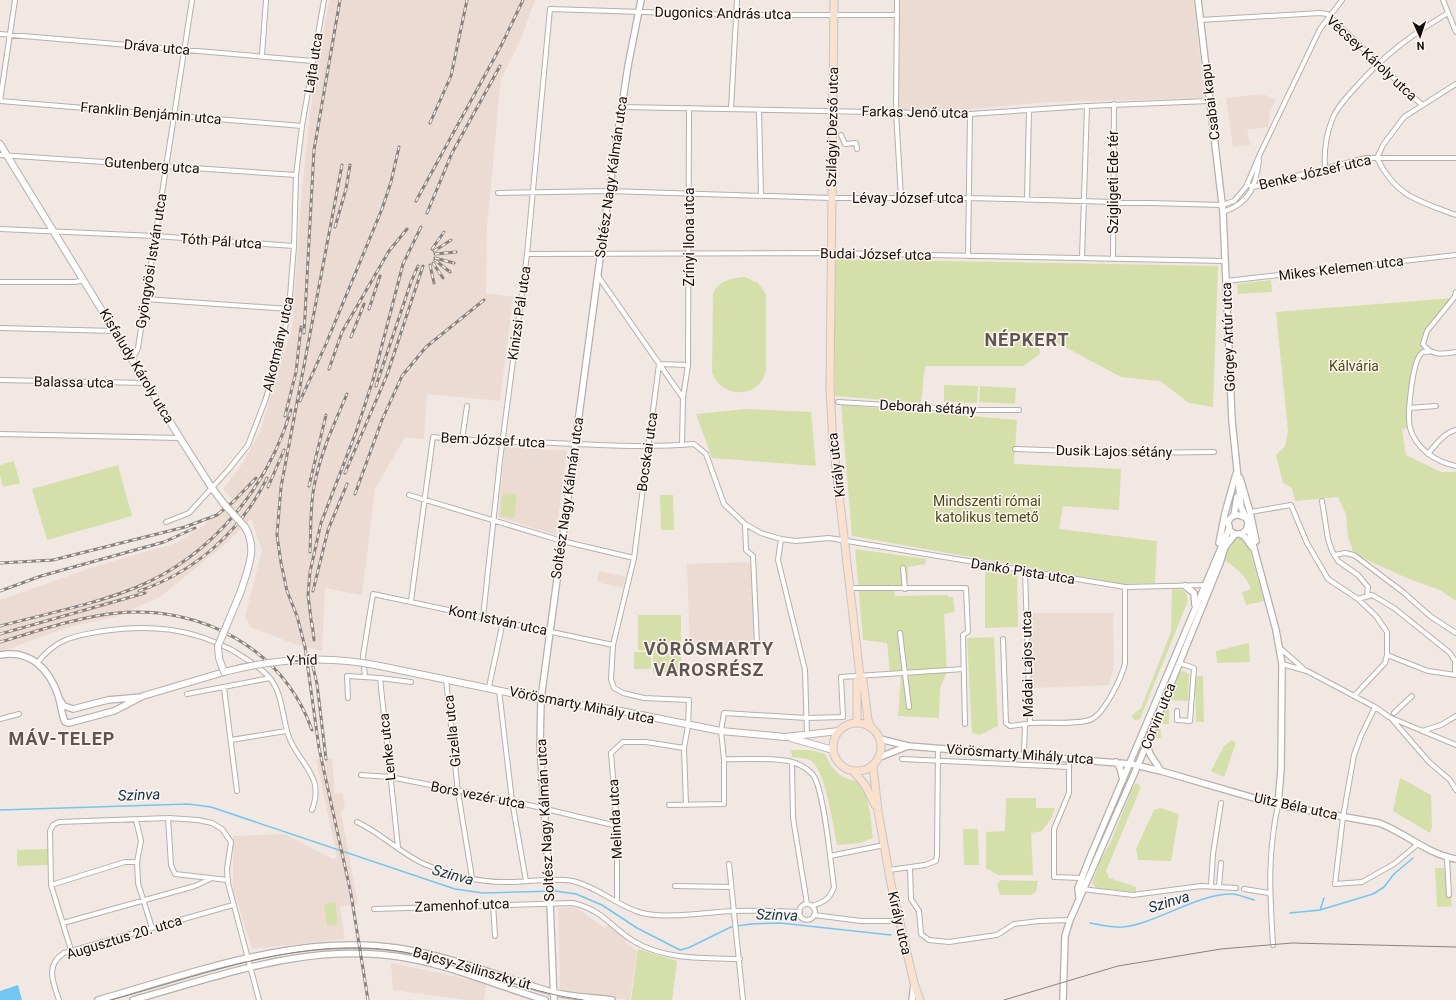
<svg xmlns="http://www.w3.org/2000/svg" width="1456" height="1000" viewBox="0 0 1456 1000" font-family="Roboto,sans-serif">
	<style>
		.built { fill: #ecdbd3 }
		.green { fill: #d5dfaa }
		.water { fill: #73c6f0 }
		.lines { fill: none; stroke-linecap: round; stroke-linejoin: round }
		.stream { stroke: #73c6f0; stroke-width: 1.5 }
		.minor-casing { stroke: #b7afab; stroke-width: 6 }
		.tertiary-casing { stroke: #b7afab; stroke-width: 8 }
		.secondary-casing { stroke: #b7afab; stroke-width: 8 }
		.primary-casing { stroke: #c6c5c5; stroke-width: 9 }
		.minor { stroke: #fff; stroke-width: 4 }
		.tertiary { stroke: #fff; stroke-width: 5.5 }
		.secondary { stroke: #fff; stroke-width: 6 }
		.primary { stroke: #fae1ce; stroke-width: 7 }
		.tram { stroke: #89837f; stroke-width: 1 }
		.rail-casing { stroke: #89837f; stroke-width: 3 }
		.rail { stroke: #fff5f1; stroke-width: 1.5; stroke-dasharray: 4.5; stroke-linecap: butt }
		.secondary-bridge-casing { stroke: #b7afab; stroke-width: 8; stroke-linecap: butt }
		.secondary-bridge { stroke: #fff; stroke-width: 6 }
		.labels { text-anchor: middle; stroke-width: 3; stroke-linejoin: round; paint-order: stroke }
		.street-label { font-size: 14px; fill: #110e0c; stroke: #fff5f1 }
		.park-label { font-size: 14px; fill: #464e16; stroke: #fff5f1 }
		.water-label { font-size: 15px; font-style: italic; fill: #0e3445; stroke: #fff5f1 }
		.district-label { font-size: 18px; font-weight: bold; letter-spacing: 1px; fill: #5e5652; stroke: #fff5f1 }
	</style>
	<rect width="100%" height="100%" fill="#f1e8e4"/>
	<!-- built -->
	<path class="built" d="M329,0H535L521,39L501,79L487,227L486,293L513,297L500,401L427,394L424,439L405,437L375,489L362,595L325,588L322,651L297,645L251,627L245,617L262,550L251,519L223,546L160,597L117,616L66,628L0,652V600L99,565L176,543L203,526L232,499L223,489L244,461L260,432L292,327L302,189L310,113Z
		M899,0H1194L1204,98L1047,102L962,110H898Z
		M1262,94L1276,99L1270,112L1268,127L1247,130L1250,145L1233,147L1226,98Z
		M505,447L567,451L556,535L498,517Z
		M753,562L756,654L690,655L687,564Z
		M599,571L626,577L623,588L597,582Z
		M1027,613H1113L1114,665L1109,685L1032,688Z
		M332,758L335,794L343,793L345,809L341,812L358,904L340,907L345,939L252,949L233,888V836L285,834L333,859L337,857L316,759H322L329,790L325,759Z
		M572,907L578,909L605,928L608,925L627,939L625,942L637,951L630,1000L560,991L558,908Z
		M391,963L487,983L484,1000H467L393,990Z"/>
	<!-- green -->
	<path class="green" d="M835,259L1218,266L1213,407L1189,403L1160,381L1121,377L1037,332L1040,354L1023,366H925L921,403L835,396Z
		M745,277L758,283L766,294V371C759,399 722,399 712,373L713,294C719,280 731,278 745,277Z
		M1271,280L1272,292L1238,294L1237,284Z
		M1454,298L1427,331L1412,384L1410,426L1402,430L1406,455L1441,472H1456V601L1440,590L1409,579L1354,554L1348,537L1346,514L1338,497L1295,501L1292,488L1283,483L1276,455L1285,446L1288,431L1276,312Z
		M944,385L978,386L977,403L944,402Z
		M980,386L1016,388L1015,404L979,402Z
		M841,405L1017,420L1014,464L1121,469L1119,510L1063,506L1059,529L1157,541L1155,583L1121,584L852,536Z
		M746,409L811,412L816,466L712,458L696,414Z
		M14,461L20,483L3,487L0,475V465Z
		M118,465L132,516L47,540L32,489Z
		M503,493L517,495L514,518L500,516Z
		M660,495H673L674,530H661Z
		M1240,536L1248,543L1264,601L1246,605L1242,592L1251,589C1245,574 1236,568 1223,559C1226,548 1228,540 1240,536Z
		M855,549L926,559L925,564L908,567V583L894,587L895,596L948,595V597H953L955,612L944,614L947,672L940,688L939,718L898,716L901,675L890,673L887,643L863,640Z
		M985,572L1017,574L1018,627L985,628Z
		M1175,588C1185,590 1187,592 1188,601L1140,719L1135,720L1131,716L1141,708L1171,632L1172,589Z
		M638,615H681V673H653V650H638Z
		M994,637L998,726L980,735L972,733L967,638Z
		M1249,643L1250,662L1217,663L1216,651Z
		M634,652H651V669H634Z
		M1184,671L1189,674L1188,701L1169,700V724H1160L1161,738H1154V732L1177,672Z
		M1195,676H1203L1204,722H1196Z
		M1232,740L1236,743L1224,777L1211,771L1224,746Z
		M791,750H810L825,754C830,765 835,774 848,779C851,780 856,780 859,783C870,794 871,824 873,838L860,843L837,845C833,827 826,769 810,760C806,758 797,758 792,757Z
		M1400,778L1431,795L1432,827L1430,833L1393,811Z
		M1136,783L1141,787L1106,871L1109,878L1136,887V892L1096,888L1092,883L1101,859L1110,844L1132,789Z
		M1006,798H1036V808H1055L1052,817L1042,831L1031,833L1033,875H998L986,868V832L1005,831Z
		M1160,808L1179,814L1171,861L1138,860L1136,849L1154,810Z
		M963,829H978L979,865H964Z
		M48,849V865L17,866V850Z
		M1435,868H1445L1447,896H1451L1452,906L1437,907Z
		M1001,880L1038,881L1036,892L1031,895H1000L997,884Z
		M335,902L338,924L327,926L324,904Z
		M638,949L677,961L672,1000H631Z"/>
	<!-- water -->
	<path class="water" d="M18,985L22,1000H0V991Z"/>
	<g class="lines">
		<!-- stream -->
		<path class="stream" d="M0,810L188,804L211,807L455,889L483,893L555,891L576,894L602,905L637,928L680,950L688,948L731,927L751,924L780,923L891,935
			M1320,910L1324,898
			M1290,913L1320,910L1373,894L1384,887L1394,874L1413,858
			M1090,923C1100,925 1112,928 1123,927C1158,923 1198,893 1233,894C1240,895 1247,898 1254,900"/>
		<!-- minor casing -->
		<g class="minor-casing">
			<path id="minor" d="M897,0L896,112L901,198
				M1443,0L1456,32
				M1200,20L1320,13L1327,14L1422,105
				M0,34L313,61
				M262,55L266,0
				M0,101L302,126
				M0,101L15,0
				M621,107L970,114L1087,106L1209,101
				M731,109L737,0
				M759,110L761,196
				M841,135L845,144L856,143L857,149
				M0,155L296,175
				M1377,158L1383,145L1404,117L1456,84
				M1377,158C1396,197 1419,201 1456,215
				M1325,169C1324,153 1326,135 1332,120C1336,108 1347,97 1355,88C1384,55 1411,35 1448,13
				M1247,184L1253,187L1366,158H1456
				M498,193L609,191L831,198H969L1222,205L1234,201L1246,187L1260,154L1320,29L1342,0
				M1027,200L1029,110
				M1223,212C1250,203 1256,186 1259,160
				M0,229L155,236L294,246
				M527,254L831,253L1225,261
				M968,256L970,114
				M1082,258L1087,106
				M1113,259L1114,104
				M598,276L683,398
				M1226,281L1456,255
				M0,282H75L84,280
				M1456,292L1454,298L1427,331L1423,344C1431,356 1442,354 1456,352
				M145,299L289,309
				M0,328L115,331
				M1428,352C1425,351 1422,352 1420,355C1412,366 1407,415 1410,428C1416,449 1436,462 1456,466
				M132,360L138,348L192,0
				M659,364L634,558L613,645L611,679L614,688L623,693L644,698L689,700L688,726L684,748L686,805
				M659,364L688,365
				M0,380L147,383
				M838,402L971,410H1019
				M1409,408L1436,406
				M0,434L180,438
				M462,440L467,406
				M682,445L683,398L688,365L689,108
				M1015,449L1127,453L1214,452
				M1428,454C1436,444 1444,433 1456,430
				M409,495L562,541L634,558
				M1322,501L1328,539L1332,551L1338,561L1358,575L1368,587L1367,596
				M1250,512L1291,505L1307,543L1328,579L1358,599L1376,616L1387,632V655
				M166,522L189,513L229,469L248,445L265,401L279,356L289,309L294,246L296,175L302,126L324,0
				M745,524L746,550L753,556L757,644
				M781,539L778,560L805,670L807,735
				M1335,555L1345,553L1354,555L1403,592L1430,616L1456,633
				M903,568L905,589
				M1025,571L1030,723
				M850,588H966L968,632L963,635L965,724
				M1358,599L1372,595L1394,608L1450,653L1455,661V675
				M411,601L433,437C473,441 514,442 554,443C600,445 648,448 694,444L706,454L724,504L745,524L761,533L781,539L796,541L829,538L1125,587L1208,585
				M483,617L500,460L527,254L550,9L736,15H897
				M900,633L909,707
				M1003,639L1006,723L1010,726L1025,724
				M1280,648L1306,671
				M37,663C57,638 74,636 103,631C150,624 190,628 232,650C245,658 259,666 269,677C285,696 281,721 291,742C304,768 324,778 312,810
				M1282,664L1307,671L1375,707L1389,717L1456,745
				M365,677L363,656L373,594L613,645
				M446,679L458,792L472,878
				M489,687L503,621
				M224,688L237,791
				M499,690L512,801L526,881
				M187,694L270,678
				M1354,696L1385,663L1387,655L1428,671L1456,675
				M348,698L347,676L380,678
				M1375,707L1361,736L1354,755L1343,817L1335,884L1362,882L1394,864L1418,844
				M1177,711V720L1190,721L1194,668L1179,663
				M1394,713L1412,696
				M1391,718L1429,762L1450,780L1456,790
				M0,719L19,714
				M1030,723C1043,722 1081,725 1092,719C1105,712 1122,677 1125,663V587
				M1422,731L1441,725L1456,716
				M231,740L286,731
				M1024,754L1025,724H1027
				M1069,758V793L1054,829V877L1082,878L1084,888
				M724,759C743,760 775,757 792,762C799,764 808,769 813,775C824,789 831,866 834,887C830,899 824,902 812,906
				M902,759L1069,767
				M792,762L793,818L807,904
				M361,775L390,777L512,801L617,826
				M669,805L724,804V759L721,731L724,713L807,718L843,717L841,677L964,669
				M168,818L171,865L175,874L228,880
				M136,820L141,841L137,862L138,883L152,928
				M357,822C381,833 400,853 424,864C451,875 481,883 509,882C531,882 552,877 573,881C598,887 617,906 642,913C665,919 707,912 733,911C755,910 777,911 800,912
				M398,847L380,678L411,682
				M830,856L884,845
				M1447,858L1449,895
				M729,864L743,1000
				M910,868L911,899L919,911L921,934L929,940L949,942L997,935L1014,924L1039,921L1070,920
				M889,870L925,865L936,861L937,855L938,748
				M51,885L125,862H137
				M1211,885L1213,854L1221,803
				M675,886L731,887
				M1219,886L1221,863
				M1082,889L1133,895L1201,886L1236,888
				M1244,889L1269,893
				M617,901V826L611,753L623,742H646L684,748
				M493,904L495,936
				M799 912a8 8 0 1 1 16 0a8 8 0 1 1-16 0Z
				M374,909L573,903C605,911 610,927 635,942C666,960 705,958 740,959
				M814,915L861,921H900
				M63,923L195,886L210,879
				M1273,945C1270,893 1267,857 1278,805
				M71,950L51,885L50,831L53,825L59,822L168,818L198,820L212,823L222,829L231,842L227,869L228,883L259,1000
				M59,1000C53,982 45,965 64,953L233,905"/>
		</g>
		<!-- tertiary casing -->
		<g class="tertiary-casing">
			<path id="tertiary" d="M1198,0L1223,212L1232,421L1241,507L1248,522L1247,529L1242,534H1235L1230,531L1228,522C1231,515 1237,513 1244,517
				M1240,478L1250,512L1256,541
				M1234,515L1237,497
				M1248,526L1276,630L1282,664L1281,769L1278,805
				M1240,534L1245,537L1252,547
				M1219,543L1225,513L1236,474
				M1185,586L1194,593L1195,605
				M0,655C30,649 49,669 58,695C61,704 61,713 65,722L69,723L114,711L143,696L224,672
				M60,700L64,706L73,709L108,700L141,697
				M880,739L908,746L1131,764L1161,771L1278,805L1379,823C1406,833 1427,854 1456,859
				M1147,745L1150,754L1161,771
				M880,757L908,746
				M1116,762L1120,768L1123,780
				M1079,897L1078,888L1090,857L1229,529
				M98,1000C196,972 295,934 397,948C451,956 500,977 552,992C570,997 592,997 612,1000
				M133,1000C227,974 313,940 412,959C458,968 501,987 545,1000
				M554,1000L549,879L540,746L541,699L609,191L628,66L641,0
				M912,1000L914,985
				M1063,1000L1065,936L1070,920L1138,765L1220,563L1225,547L1235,534"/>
		</g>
		<!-- secondary casing -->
		<g class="secondary-casing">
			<path id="secondary" d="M0,144L180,438L212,488L224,504
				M241,591C248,567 258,550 245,527
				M380,666L549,701L611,709L721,731L785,737L839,731
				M791,738L833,750"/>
		</g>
		<!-- primary casing -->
		<g class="primary-casing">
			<path id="primary" d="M834,0L830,390L833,442L860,676L857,681V723
				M860,676L863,680L868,720L871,727
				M833 747a24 24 0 1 1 48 0a24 24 0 1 1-48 0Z
				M873,766L878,811L891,884L914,983L920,1000
				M854,772L865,785L875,805"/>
		</g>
		<!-- minor -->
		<use href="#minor" class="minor"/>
		<!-- tertiary -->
		<use href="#tertiary" class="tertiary"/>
		<!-- secondary -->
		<use href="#secondary" class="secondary"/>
		<!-- primary -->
		<use href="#primary" class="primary"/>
		<!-- tram -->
		<path class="tram" d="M111,1000C207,974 303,935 404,952C465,962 521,992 583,1000
			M1004,1000L1118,966L1221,949L1292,943L1456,947"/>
		<!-- rail casing -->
		<g class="rail-casing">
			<path id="rail" d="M430,123L451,76L467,0
				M342,165L281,487L277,535L281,563L287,591L297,616L305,647L319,748L351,894L368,1000
				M416,201L502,44L523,0
				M427,213L452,153L500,66
				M335,227L346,189L350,165
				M432,249L444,232
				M434,251L451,240
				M435,254L456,252
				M435,258L454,263
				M435,260L450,272
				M433,263L443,278
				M430,265L434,283
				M369,309L380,276
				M304,333L314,150L340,0
				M351,337L364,304
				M329,369L342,332L349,320L389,251L407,229
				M376,386L411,282L418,266
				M300,401L326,344L382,209L391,182L399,147
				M285,416L296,372L301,327
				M345,473L387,375L423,266
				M309,486L326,415
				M268,487L284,450
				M355,494L382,420L402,376L426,347L484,300
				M310,552C311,530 310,508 314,487C320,454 334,424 347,394
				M0,563L53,560L185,527L217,515L233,502L256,478
				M0,591L41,576L164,542L195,528
				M139,591C195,572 241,531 267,478
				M313,591L328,530L347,484
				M312,623L314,640
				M0,626C45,614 93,605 137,587C212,556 268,487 291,410
				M312,627L308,595L310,572L321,523L356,432L373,380L403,264L421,227
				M0,634L145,593
				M0,642C38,631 78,617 117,613C202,605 283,649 312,730
				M311,658L317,684L326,759"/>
		</g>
		<!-- rail -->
		<use href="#rail" class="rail"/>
		<!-- secondary-bridge casing -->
		<g class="secondary-bridge-casing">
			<path id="secondary-bridge" d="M224,504L245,527
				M241,591L218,646L219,658L224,672C277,658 327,655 380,666"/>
		</g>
		<!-- secondary-bridge -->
		<use href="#secondary-bridge" class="secondary-bridge"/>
	</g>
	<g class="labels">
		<!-- street labels -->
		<g class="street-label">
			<text transform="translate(723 13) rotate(1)" y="5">Dugonics András utca</text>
			<text transform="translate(157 47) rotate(5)" y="5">Dráva utca</text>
			<text transform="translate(1372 58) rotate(43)" y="5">Vécsey Károly utca</text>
			<text transform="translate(313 63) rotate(-81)" y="5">Lajta utca</text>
			<text transform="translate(1210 102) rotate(-97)" y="5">Csabai kapu</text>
			<text transform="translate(915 112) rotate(1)" y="5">Farkas Jenő utca</text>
			<text transform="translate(151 113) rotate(5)" y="5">Franklin Benjámin utca</text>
			<text transform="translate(832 127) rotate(-89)" y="5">Szilágyi Dezső utca</text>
			<text transform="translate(152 165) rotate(4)" y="5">Gutenberg utca</text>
			<text transform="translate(1315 172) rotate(-13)" y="5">Benke József utca</text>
			<text transform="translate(611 177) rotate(-82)" y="5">Soltész Nagy Kálmán utca</text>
			<text transform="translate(1113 182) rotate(-90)" y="5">Szigligeti Ede tér</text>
			<text x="908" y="203">Lévay József utca</text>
			<text transform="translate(689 237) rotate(-90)" y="5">Zrínyi Ilona utca</text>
			<text transform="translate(221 241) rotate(4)" y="5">Tóth Pál utca</text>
			<text transform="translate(876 254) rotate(1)" y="5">Budai József utca</text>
			<text transform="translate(151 261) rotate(-81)" y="5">Gyöngyösi István utca</text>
			<text transform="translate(1341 268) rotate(-7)" y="5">Mikes Kelemen utca</text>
			<text transform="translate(519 313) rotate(-82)" y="5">Kinizsi Pál utca</text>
			<text transform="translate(1228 337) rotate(-92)" y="5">Görgey Artúr utca</text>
			<text transform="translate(278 344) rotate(-77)" y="5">Alkotmány utca</text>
			<text transform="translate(137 366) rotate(59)" y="5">Kisfaludy Károly utca</text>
			<text transform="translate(74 382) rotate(1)" y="5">Balassa utca</text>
			<text transform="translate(928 407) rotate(3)" y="5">Deborah sétány</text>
			<text transform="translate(493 440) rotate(3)" y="5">Bem József utca</text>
			<text transform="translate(1114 451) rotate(1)" y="5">Dusik Lajos sétány</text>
			<text transform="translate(647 452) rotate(-82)" y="5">Bocskai utca</text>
			<text transform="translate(836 465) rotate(-97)" y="5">Király utca</text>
			<text transform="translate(567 498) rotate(-82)" y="5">Soltész Nagy Kálmán utca</text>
			<text transform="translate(1023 571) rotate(9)" y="5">Dankó Pista utca</text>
			<text transform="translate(498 620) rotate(12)" y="5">Kont István utca</text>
			<text transform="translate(302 660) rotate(-2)" y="5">Y-híd</text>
			<text transform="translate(1027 664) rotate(-91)" y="5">Mádai Lajos utca</text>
			<text transform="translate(582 705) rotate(11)" y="5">Vörösmarty Mihály utca</text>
			<text transform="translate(1158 716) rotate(-68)" y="5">Corvin utca</text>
			<text transform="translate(452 731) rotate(-96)" y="5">Gizella utca</text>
			<text transform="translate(387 747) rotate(-96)" y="5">Lenke utca</text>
			<text transform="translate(1020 754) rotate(4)" y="5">Vörösmarty Mihály utca</text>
			<text transform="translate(478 795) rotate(11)" y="5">Bors vezér utca</text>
			<text transform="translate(1296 806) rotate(12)" y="5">Uitz Béla utca</text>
			<text transform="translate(615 819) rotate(-93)" y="5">Melinda utca</text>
			<text transform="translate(545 820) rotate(-93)" y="5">Soltész Nagy Kálmán utca</text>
			<text transform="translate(462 905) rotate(-2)" y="5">Zamenhof utca</text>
			<text transform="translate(900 923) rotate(77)" y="5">Király utca</text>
			<text transform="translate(124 937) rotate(-17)" y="5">Augusztus 20. utca</text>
			<text transform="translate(472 968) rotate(16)" y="5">Bajcsy-Zsilinszky út</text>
		</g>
		<!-- park labels -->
		<g class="park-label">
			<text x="1354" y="371">Kálvária</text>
			<text x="987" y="506">Mindszenti római<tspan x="987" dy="16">katolikus temető</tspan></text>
		</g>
		<!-- water labels -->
		<g class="water-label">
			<text transform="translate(139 795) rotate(-2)" y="5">Szinva</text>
			<text transform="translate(453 875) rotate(15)" y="5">Szinva</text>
			<text transform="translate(1169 902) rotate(-17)" y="5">Szinva</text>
			<text transform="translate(777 915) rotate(2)" y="5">Szinva</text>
		</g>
		<!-- district labels -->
		<g class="district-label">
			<text x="1027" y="346">NÉPKERT</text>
			<text x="709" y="655">VÖRÖSMARTY<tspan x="709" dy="21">VÁROSRÉSZ</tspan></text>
			<text x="62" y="745">MÁV-TELEP</text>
		</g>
	</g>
	<!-- north arrow -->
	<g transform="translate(1420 36) rotate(177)" stroke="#fff5f1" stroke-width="3" paint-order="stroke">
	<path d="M0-3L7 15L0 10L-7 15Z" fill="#110e0c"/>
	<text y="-6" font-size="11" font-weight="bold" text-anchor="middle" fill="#110e0c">N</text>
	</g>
</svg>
